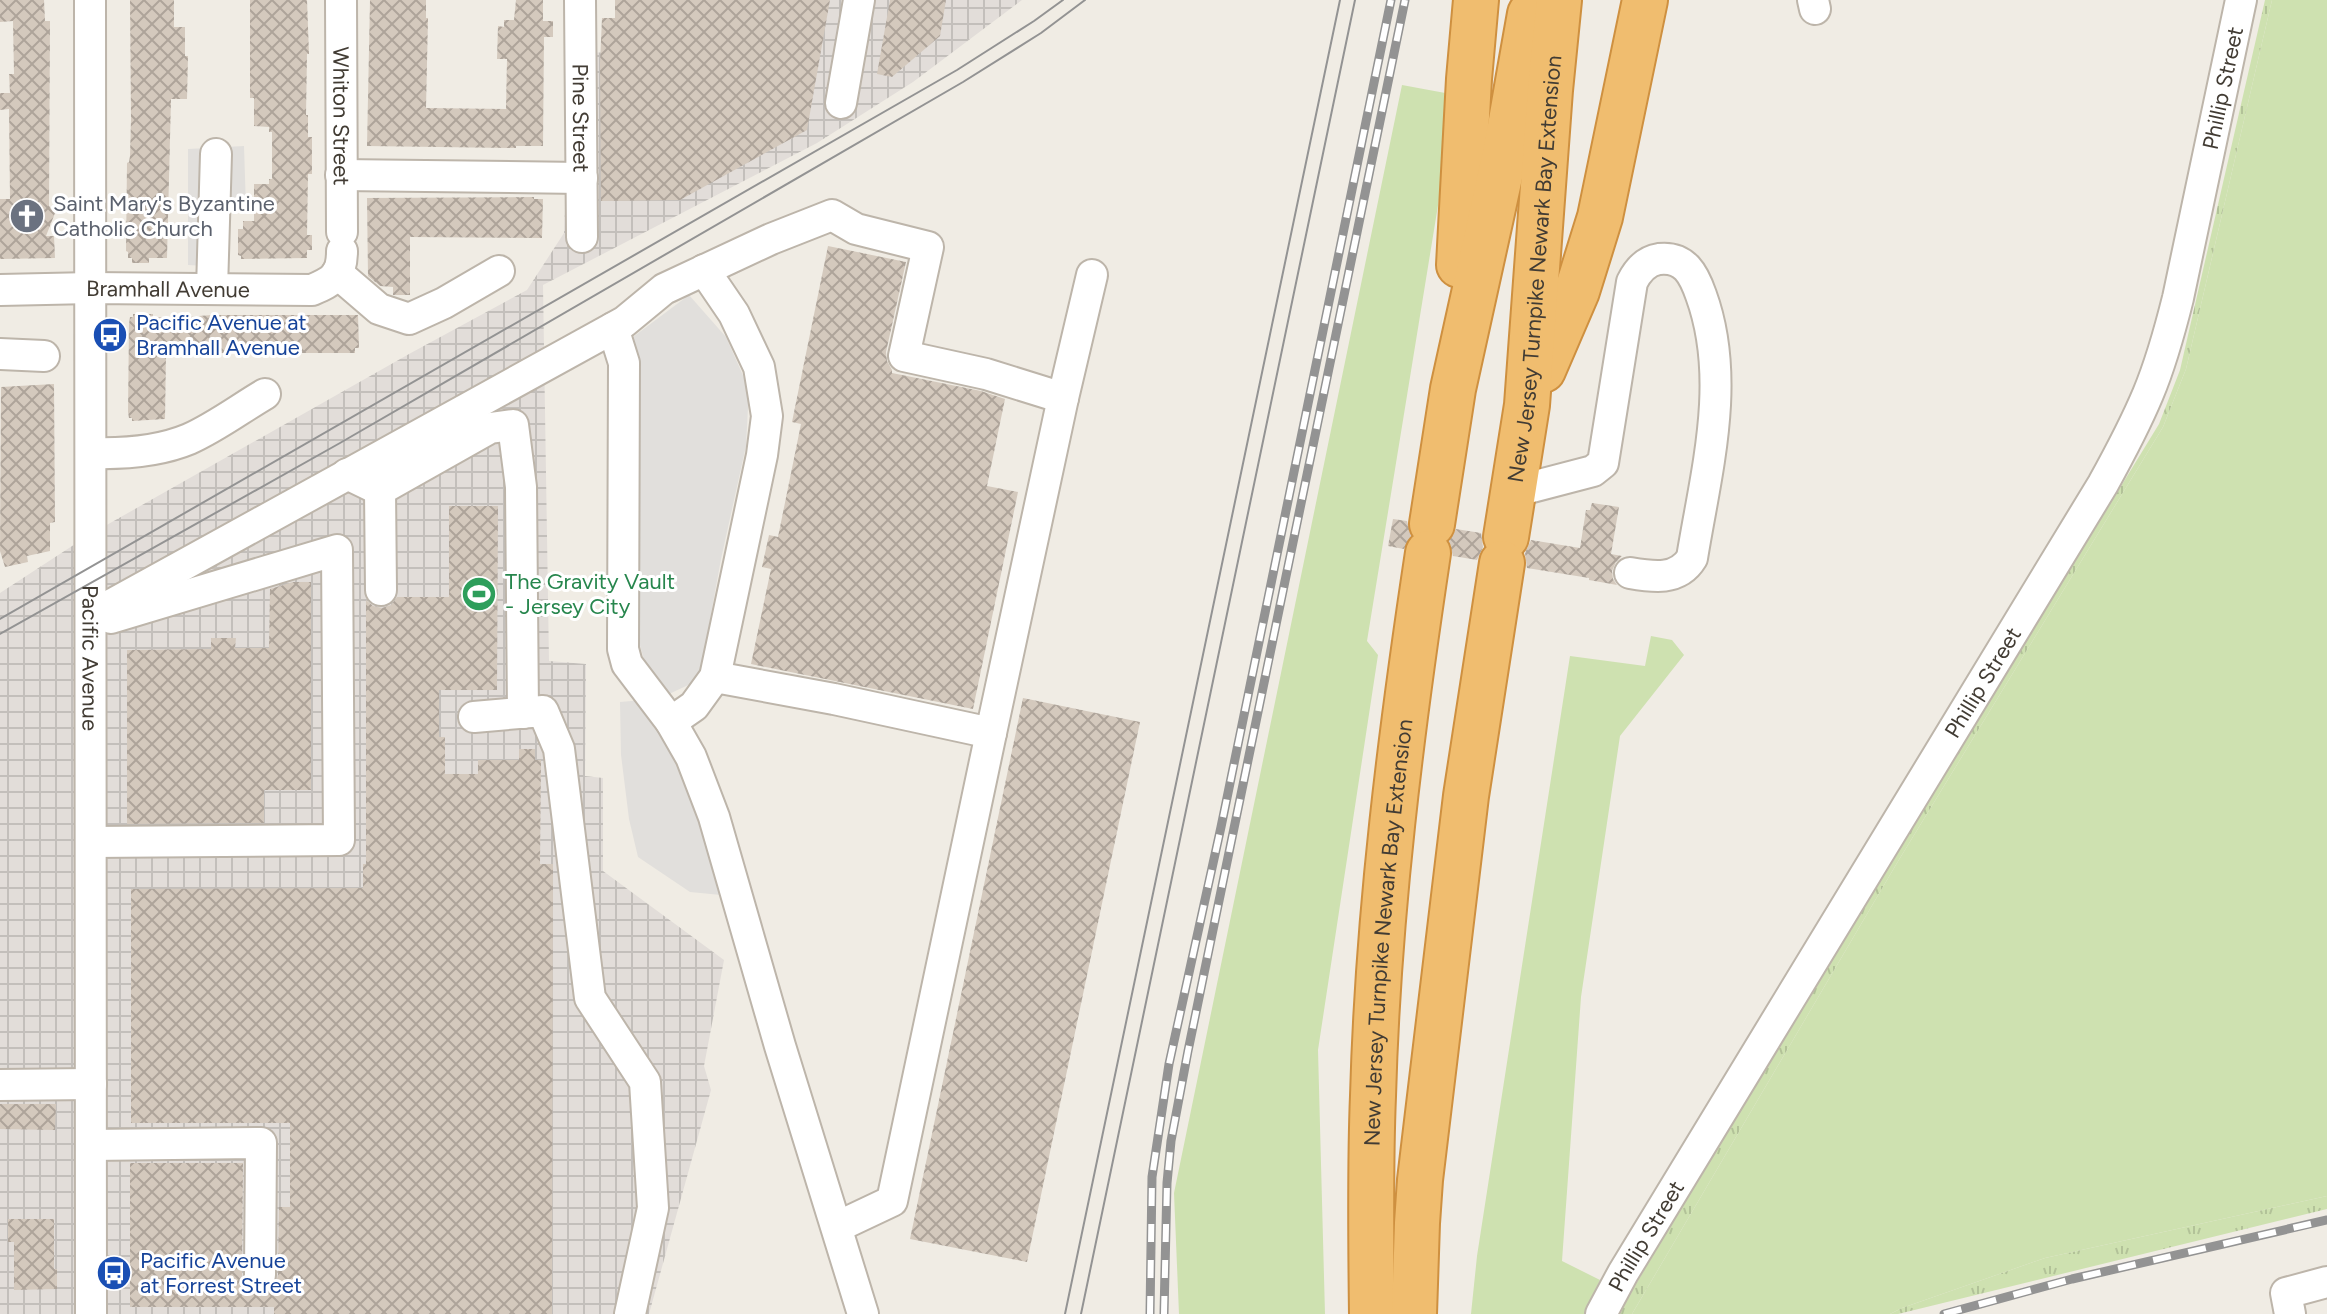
<svg xmlns="http://www.w3.org/2000/svg" width="2327" height="1314" viewBox="0 0 2327 1314" font-family="Figtree,sans-serif">
	<style>
		.industrial { fill: url(#industrial-grid) }
		.grass { fill: #cee1b0 }
		.park { fill: url(#park-tufts) }
		.parking { fill: #e1dfdc }
		.building { fill: url(#building-cross-hatch) }
		.lines { fill: none; stroke-linecap: round; stroke-linejoin: round }
		.minor-casing { stroke: #bdb5aa; stroke-width: 34 }
		.highway-casing { stroke: #ce9040; stroke-width: 48 }
		.minor { stroke: #fff; stroke-width: 30 }
		.highway { stroke: #f0bd6f; stroke-width: 44 }
		.tram { stroke: #939393; stroke-width: 2 }
		.rail-casing { stroke: #939393; stroke-width: 9 }
		.rail { stroke: #fff; stroke-width: 6; stroke-dasharray: 18; stroke-linecap: butt }
		.labels { text-anchor: middle; stroke-width: 6; stroke-linejoin: round; paint-order: stroke }
		.street-label { font-size: 22px; fill: #423c34; stroke: #fff }
		.worship-label { font-size: 22px; fill: #5b616d; stroke: #fff; text-anchor: start }
		.transit-label { font-size: 22px; fill: #164399; stroke: #fff; text-anchor: start }
		.leisure-label { font-size: 22px; fill: #27864d; stroke: #fff; text-anchor: start }
	</style>
	<defs>
		<pattern id="industrial-grid" width="8" height="8" patternUnits="userSpaceOnUse" patternTransform="scale(2)"><rect width="8" height="8" fill="#e2ddd9"/><path d="M0 4h8M4 0v8" fill="none" stroke="#c3bfbb"/></pattern>
		<pattern id="park-tufts" width="24" height="20" patternUnits="userSpaceOnUse" patternTransform="scale(2)"><rect width="24" height="20" fill="#cee1b0"/><path d="M3 7l-1-3M5 7V3M7 7l1-3M15 17l-1-3M17 17v-4M19 17l1-3" fill="none" stroke="#b2c298"/></pattern>
		<pattern id="building-cross-hatch" width="8" height="8" patternUnits="userSpaceOnUse" patternTransform="scale(2)"><rect width="8" height="8" fill="#d4c9bd"/><path d="M0 0l8 8M0 8l8-8" fill="none" stroke="#aea49a"/></pattern>
	</defs>
	<rect width="100%" height="100%" fill="#f0ece4"/>
	<!-- industrial -->
	<path class="industrial" d="M690,0H1022L913,82L817,143L543,285L549,661L586,664L585,776L603,778V871L724,960L704,1066L711,1090L649,1314H0V593L89,535L409,354L527,290L564,233L572,52L686,54Z"/>
	<!-- grass -->
	<path class="grass" d="M2272,0H2327V1196L2045,1258L1902,1308L1890,1314H1632L1897,863L2163,427L2186,369Z
		M1402,85L1456,95L1367,641L1378,655L1318,1050L1325,1314H1179L1174,1193Z
		M1651,636L1672,640L1684,655L1620,736L1581,997L1562,1261L1600,1280L1585,1314H1471L1477,1256L1570,656L1645,666Z"/>
	<!-- park -->
	<path class="park" d="M2265,0H2272L2186,369L2163,427L1897,863L1632,1314H1618L1726,1132L2159,424L2180,370Z
		M2327,1196V1209L1898,1314H1890L1902,1308L2045,1258Z"/>
	<!-- parking -->
	<path class="parking" d="M244,146L246,208L228,209L225,267L188,265V149Z
		M689,295L726,337L749,389L746,446L721,559L699,680L669,694L648,673L633,622V337Z
		M643,700L683,760L721,895L690,892L638,857L629,819L621,755L620,702Z"/>
	<!-- building -->
	<path class="building" d="M0,0H44L45,21H50L49,206L55,213L46,236H54L55,258L0,259V199H10L9,109L0,110V93H10L9,74H14L13,21L0,22Z
		M130,0H174V27H185V56H188L187,99H171L167,258H149V263H132V258H128V252L126,251L127,163L129,162L130,156L131,119Z
		M250,0H307L309,54H307L306,115H308V137H312V174H308L307,235H312V250H307V258L241,259V256L238,255V229H243V221H254V184H269V179H272V132H269V127L254,126V98H250Z
		M370,0H426V18H428L426,108L506,109L507,59H497L498,26L504,27V20H514L516,0H543V21H553V37H544L543,146H516V148L367,146Z
		M615,0H830L807,130L680,200L601,201L600,63L602,18H615Z
		M890,0H946L940,36L892,77L877,74Z
		M534,197V199H543L542,238L410,237V295H393V287L380,286L368,276L367,198Z
		M828,246L906,262L886,352L887,361L892,370V373L981,391L1005,399L987,486L1018,492L973,709L751,664L771,569L762,567L769,535L778,537L801,424L792,422Z
		M133,314H153V317H185L212,315H358L359,348H355V353H166L165,419L132,421V418H129L128,412L129,324L130,317H133Z
		M54,384L55,522L50,523V551L27,556L28,562L5,567L0,551L1,387Z
		M1592,503L1619,507L1611,554L1622,556L1616,562L1612,571L1613,579L1617,585L1589,580V578L1527,568L1525,553L1531,540L1580,548L1586,510H1590Z
		M449,506H498L497,690H439V737H445V774H478V760H519V749H535V760H541L540,864H553L552,1314H274V1307H130V1163H243L242,1275L245,1284L250,1290L259,1293L268,1291L276,1283L278,1275L279,1207H290V1123H131V889L363,888V864H366V600L373,606L382,608L391,605L397,597H449Z
		M1393,519L1407,521L1411,536L1404,549L1388,546Z
		M1456,529L1481,533L1483,547L1477,560L1453,556L1449,541Z
		M293,582H311V790H264V823L127,824V650L211,649V638H236L235,648H269L270,589Z
		M1023,698L1140,722L1027,1262L910,1239Z
		M0,1104H56L55,1130L0,1129Z
		M8,1219H54V1269H57V1289L14,1290V1242H8Z"/>
	<g class="lines">
		<!-- minor casing -->
		<g class="minor-casing">
			<g id="minor">
				<path id="s1" d="M90,0L91,1314"/>
				<path id="s2" d="M341,0L342,232"/>
				<path id="s3" d="M580,0L582,237"/>
				<path d="M1813,0L1815,9"/>
				<path d="M841,103L859,0"/>
				<path d="M341,175L582,178"/>
				<path d="M704,270L734,314L759,367L767,416L762,455L715,677L694,706L671,722L691,757L714,817L780,1046L863,1314"/>
				<path d="M337,273L379,309L409,319L444,303L499,271"/>
				<path d="M212,289L216,154"/>
				<path id="s4" d="M0,290L91,288L312,290C333,281 342,276 342,251"/>
				<path d="M613,328L624,363L623,649L627,664L671,722"/>
				<path d="M0,354L44,356"/>
				<path d="M1063,398L1092,275"/>
				<path d="M91,453C124,454 158,452 189,439C216,427 241,408 265,394"/>
				<path d="M347,474L380,490L490,428L513,425L521,487L523,713"/>
				<path d="M380,490L381,590"/>
				<path d="M1513,492L1593,471L1603,463L1632,282C1638,270 1646,261 1659,259C1685,256 1694,275 1701,295C1732,380 1706,472 1692,558C1678,581 1653,577 1630,573"/>
				<path d="M91,616L624,322L664,289L771,239L832,215L856,229L928,247L904,356L986,374L1063,398L991,733L834,699L715,677"/>
				<path d="M474,717L543,711L559,749L590,998L645,1082L653,1208L630,1314"/>
				<path d="M91,842L339,840L337,550L111,618"/>
				<path d="M0,1085L91,1084"/>
				<path d="M91,1145L261,1143L260,1275"/>
				<path d="M837,1227L892,1201L991,733"/>
				<path id="s5" d="M1601,1314L1623,1273L2103,484C2119,455 2135,425 2148,394C2161,363 2170,330 2178,298L2241,0"/>
				<path d="M2290,1314L2286,1293L2327,1282"/>
			</g>
		</g>
		<!-- highway casing -->
		<g class="highway-casing">
			<g id="highway">
				<path d="M1459,265L1469,79L1476,0"/>
				<path d="M1543,370L1577,291L1600,217L1645,0"/>
				<path d="M1432,524L1453,389L1506,149L1530,14"/>
				<path id="s6" d="M1506,537L1527,405L1550,90L1559,0"/>
				<path id="s7" d="M1372,1314C1371,1241 1370,1168 1373,1096C1378,914 1401,732 1428,553"/>
				<path d="M1414,1314L1417,1223L1420,1180L1466,796L1502,563"/>
			</g>
		</g>
		<!-- minor -->
		<use href="#minor" class="minor"/>
		<!-- highway -->
		<use href="#highway" class="highway"/>
		<!-- tram -->
		<path class="tram" d="M0,619L957,70L1034,21L1063,0
			M0,634L340,443L963,82L1041,33L1085,0
			M1065,1314L1340,0
			M1081,1314L1355,0"/>
		<!-- rail casing -->
		<g class="rail-casing">
			<path id="rail" d="M1150,1314L1152,1177L1169,1064L1221,827L1391,0
				M1164,1314L1167,1183L1171,1141L1188,1051L1405,0
				M1944,1314L2072,1279L2327,1220"/>
		</g>
		<!-- rail -->
		<use href="#rail" class="rail"/>
	</g>
	<!-- icons -->
	<defs>
		<g id="church-disc" transform="scale(1.8)"><circle r="9.5" fill="#6b7280" stroke="#fff"/><path d="M-1.2-6h2.4v3.5h3.3v2.4h-3.3V6h-2.4V-.1h-3.3v-2.4h3.3Z" fill="#fff"/></g>
		<g id="bus-disc" transform="scale(1.8)"><circle r="9.5" fill="#1a4fb4" stroke="#fff"/><path d="M-5-6H5V4H4V6H2V4H-2V6H-4V4H-5ZM-3.5-4V0h7V-4ZM-3.5 1.2v1.5H-2V1.2ZM2 1.2v1.5H3.5V1.2Z" fill="#fff"/></g>
		<g id="stadium-disc" transform="scale(1.8)"><circle r="9.5" fill="#2e9e5b" stroke="#fff"/><path d="M0-5a6.5 5 0 1 0 0 10a6.5 5 0 1 0 0-10ZM-3.5-1.8h7v3.6h-7Z" fill="#fff"/></g>
	</defs>
	<g fill-rule="evenodd">
		<use href="#church-disc" x="27" y="216"/>
		<use href="#bus-disc" x="110" y="335"/>
		<use href="#stadium-disc" x="479" y="594"/>
		<use href="#bus-disc" x="114" y="1273"/>
	</g>
	<g class="labels">
		<!-- street labels -->
		<g class="street-label">
			<text dy="8" stroke="none"><textPath href="#s5" startOffset="1386">Phillip Street</textPath></text>
			<text dy="8" stroke="none"><textPath href="#s2" startOffset="116">Whiton Street</textPath></text>
			<text dy="8" stroke="none"><textPath href="#s3" startOffset="118">Pine Street</textPath></text>
			<text dy="8" stroke="none"><textPath href="#s6" startOffset="270">New Jersey Turnpike Newark Bay Extension</textPath></text>
			<text dy="8" stroke="none"><textPath href="#s4" startOffset="168">Bramhall Avenue</textPath></text>
			<text dy="8" stroke="none"><textPath href="#s1" startOffset="658">Pacific Avenue</textPath></text>
			<text dy="8" stroke="none"><textPath href="#s5" startOffset="738">Phillip Street</textPath></text>
			<text dy="8" stroke="none"><textPath href="#s7" startOffset="382">New Jersey Turnpike Newark Bay Extension</textPath></text>
			<text dy="8" stroke="none"><textPath href="#s5" startOffset="90">Phillip Street</textPath></text>
		</g>
		<!-- worship labels -->
		<g class="worship-label">
			<text x="53" y="211">Saint Mary's Byzantine<tspan x="53" dy="25">Catholic Church</tspan></text>
		</g>
		<!-- transit labels -->
		<g class="transit-label">
			<text x="136" y="330">Pacific Avenue at<tspan x="136" dy="25">Bramhall Avenue</tspan></text>
			<text x="140" y="1268">Pacific Avenue<tspan x="140" dy="25">at Forrest Street</tspan></text>
		</g>
		<!-- leisure labels -->
		<g class="leisure-label">
			<text x="505" y="589">The Gravity Vault<tspan x="505" dy="25">- Jersey City</tspan></text>
		</g>
	</g>
</svg>
